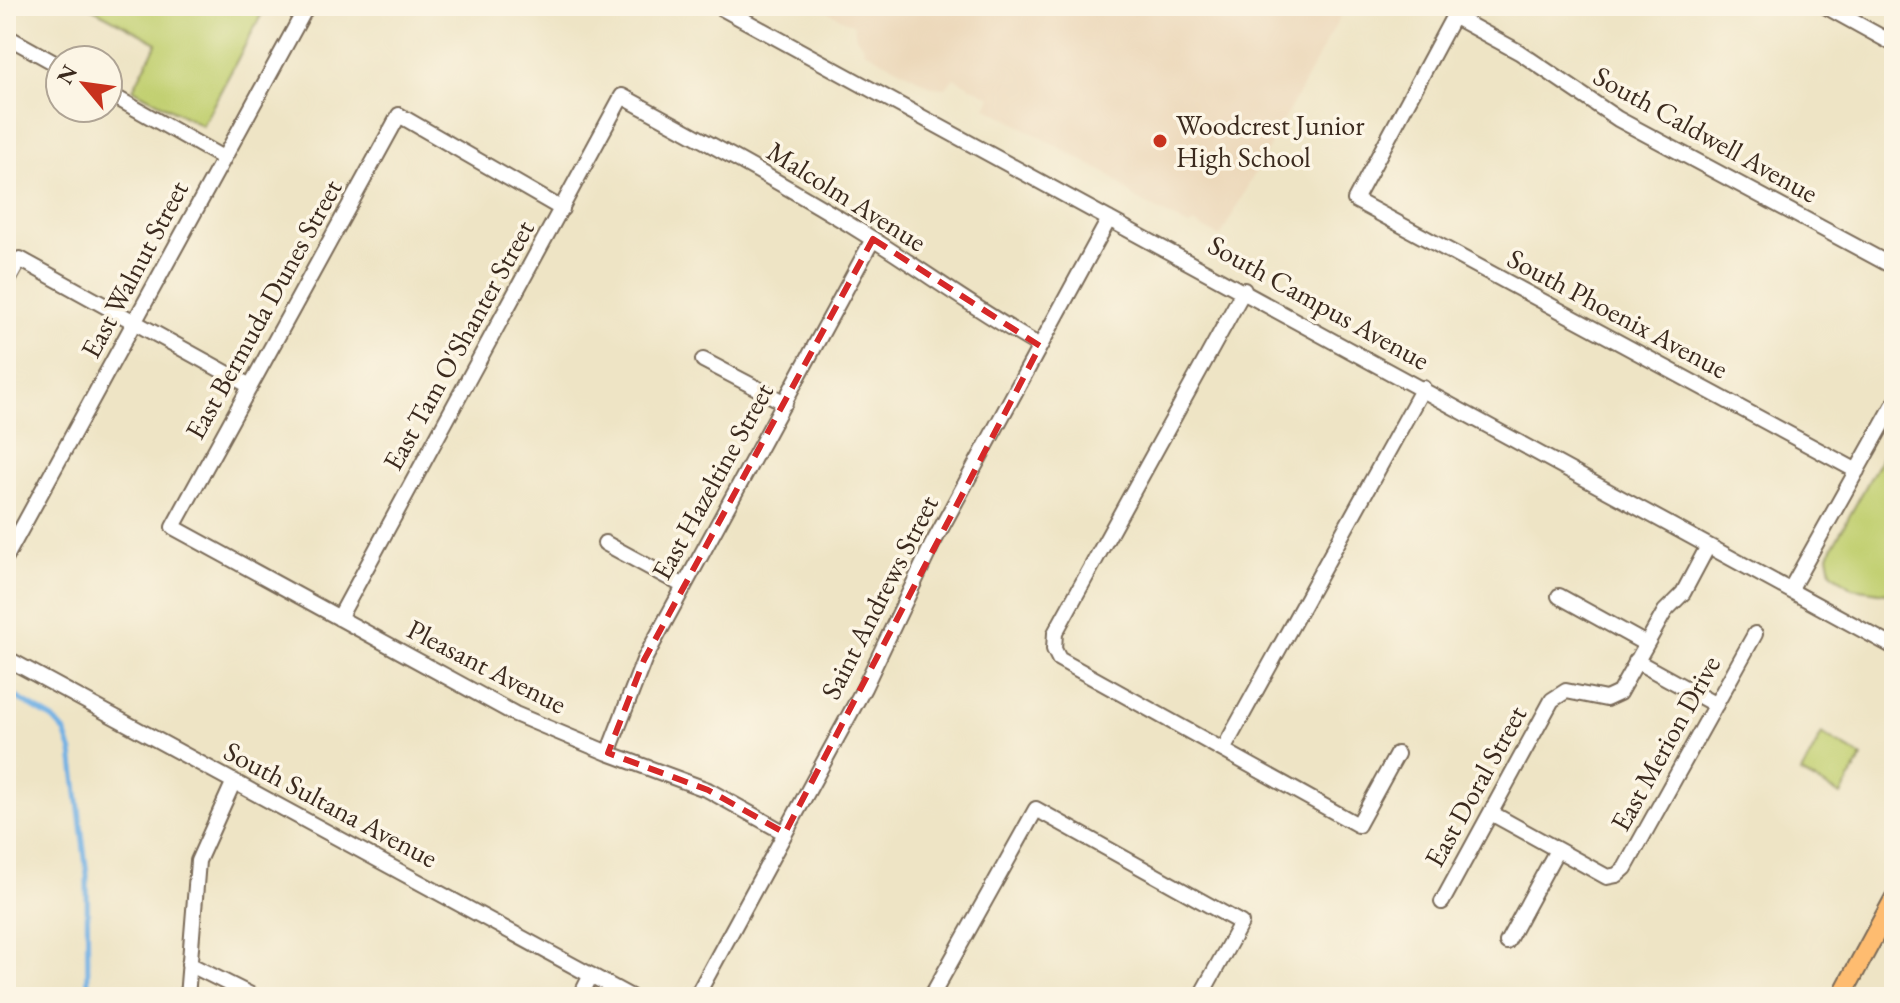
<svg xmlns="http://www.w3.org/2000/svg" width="1900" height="1003" viewBox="0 0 1900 1003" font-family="'EB Garamond',serif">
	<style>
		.built { fill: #ecd8ba }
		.green { fill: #c2d072; stroke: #7e7d48; stroke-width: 2 }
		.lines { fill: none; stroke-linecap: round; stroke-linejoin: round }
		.stream { stroke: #70b0e4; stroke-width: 5 }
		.minor-casing { stroke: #7a6b58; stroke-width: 18 }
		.major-casing { stroke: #7a6b58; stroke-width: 22 }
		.minor { stroke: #fff; stroke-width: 14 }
		.major { stroke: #febc70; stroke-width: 18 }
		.marked { fill: none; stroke: #d62828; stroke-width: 6; stroke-dasharray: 16 10; stroke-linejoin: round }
		.poi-dot { fill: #c8321e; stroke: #fcf5e5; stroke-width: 3 }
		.labels { text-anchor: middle; stroke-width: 7; stroke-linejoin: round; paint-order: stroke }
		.poi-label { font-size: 28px; fill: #3b2a1e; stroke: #fcf5e5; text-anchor: start }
		.street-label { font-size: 28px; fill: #3b2a1e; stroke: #fcf5e5 }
	</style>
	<rect width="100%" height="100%" fill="#fcf5e5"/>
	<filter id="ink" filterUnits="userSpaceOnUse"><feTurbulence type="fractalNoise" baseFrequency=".0125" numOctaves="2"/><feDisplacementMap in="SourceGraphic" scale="16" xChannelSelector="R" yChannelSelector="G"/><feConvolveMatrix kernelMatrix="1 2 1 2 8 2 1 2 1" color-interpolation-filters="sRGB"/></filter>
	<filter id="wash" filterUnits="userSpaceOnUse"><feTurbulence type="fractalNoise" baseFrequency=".006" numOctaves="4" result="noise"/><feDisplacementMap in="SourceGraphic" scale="32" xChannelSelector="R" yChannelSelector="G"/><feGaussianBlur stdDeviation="1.8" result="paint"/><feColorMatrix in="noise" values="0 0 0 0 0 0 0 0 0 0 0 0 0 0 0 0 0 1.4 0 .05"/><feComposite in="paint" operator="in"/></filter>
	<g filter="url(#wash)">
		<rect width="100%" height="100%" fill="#eee4c5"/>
		<!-- built -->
		<path class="built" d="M817,6H1346L1220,237L1194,223L1189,226L1135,198L1111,176L986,107L991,97L954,78L946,88L933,87L863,50L864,47L856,37L854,25Z"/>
		<!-- green -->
		<path class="green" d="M88,6H266L202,126L133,89L157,43Z
			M1894,435V594L1852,588L1831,572L1828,555Z
			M1822,734L1862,757L1841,795L1801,773Z"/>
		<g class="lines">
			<!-- stream -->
			<path class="stream" d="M6,691L53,719L65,732L72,752L87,874L88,997"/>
		</g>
	</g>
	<g filter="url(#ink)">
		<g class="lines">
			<!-- minor casing -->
			<g class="minor-casing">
				<path id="minor" d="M718,6L1894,647
					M1459,6L1355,200L1857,471
					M1825,6L1894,44
					M1453,16L1519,52L1618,119L1894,267
					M6,36L60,66
					M108,93L223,158
					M562,209L399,115L173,527L515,714L608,753L708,790L785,833
					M6,284L20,259L250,386
					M1244,290L1055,633L1054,649L1059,659L1358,825L1397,754
					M703,360L785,403
					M605,543L684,586
					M6,557L307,6
					M1790,590L1894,404
					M1559,596L1646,644
					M339,618L622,96C706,142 790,187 871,238C928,274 981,313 1040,346
					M6,658L631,997
					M1636,661L1716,705
					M1223,750L1423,388
					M608,753L644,660L873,239
					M1491,813L1607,877L1617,875L1625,868L1755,634
					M1442,902L1552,700L1566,691L1606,699L1619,693L1665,611L1683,593L1708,546
					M1507,942L1557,850
					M189,964L255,997
					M187,997L198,861L234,781
					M580,997L591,975
					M696,997L864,688L932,545L1109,219
					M931,997L1036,809L1241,923L1200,997"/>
			</g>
			<!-- major casing -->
			<g class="major-casing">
				<path id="major" d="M1841,997L1894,899"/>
			</g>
			<!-- minor -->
			<use href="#minor" class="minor"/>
			<!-- major -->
			<use href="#major" class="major"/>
		</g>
	</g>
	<!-- marked area -->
	<path class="marked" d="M873,239L1040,346L785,833L708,790L608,753L644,660Z"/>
	<!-- markers -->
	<circle class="poi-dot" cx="1160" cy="141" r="8"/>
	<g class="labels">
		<!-- poi labels -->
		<g class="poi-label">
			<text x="1176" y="135">Woodcrest Junior<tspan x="1176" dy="32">High School</tspan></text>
		</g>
		<!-- street labels -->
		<g class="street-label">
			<text transform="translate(1706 134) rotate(29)" y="10">South Caldwell Avenue</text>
			<text transform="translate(847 196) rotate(32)" y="10">Malcolm Avenue</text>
			<text transform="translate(134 269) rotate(-62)" y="10">East Walnut Street</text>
			<text transform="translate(1319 302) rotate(29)" y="10">South Campus Avenue</text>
			<text transform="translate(263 309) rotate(-61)" y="10">East Bermuda Dunes Street</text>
			<text transform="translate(1618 313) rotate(28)" y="10">South Phoenix Avenue</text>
			<text transform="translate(458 345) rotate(-61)" y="10">East Tam O'Shanter Street</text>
			<text transform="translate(712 481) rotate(-61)" y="10">East Hazeltine Street</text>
			<text transform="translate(879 597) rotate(-63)" y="10">Saint Andrews Street</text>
			<text transform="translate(487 666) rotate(27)" y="10">Pleasant Avenue</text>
			<text transform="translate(1665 743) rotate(-61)" y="10">East Merion Drive</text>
			<text transform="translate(1475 786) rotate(-61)" y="10">East Doral Street</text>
			<text transform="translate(331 804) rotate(28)" y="10">South Sultana Avenue</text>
		</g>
	</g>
	<!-- margin -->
	<rect width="1900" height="1003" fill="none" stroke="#fcf5e5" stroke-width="32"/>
	<!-- north arrow -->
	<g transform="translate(84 84) rotate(299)"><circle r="38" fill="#fcf5e5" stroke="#afa495" stroke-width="2"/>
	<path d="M0-6L14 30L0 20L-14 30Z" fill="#c8321e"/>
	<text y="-12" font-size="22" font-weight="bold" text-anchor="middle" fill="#3b2a1e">N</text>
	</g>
</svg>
